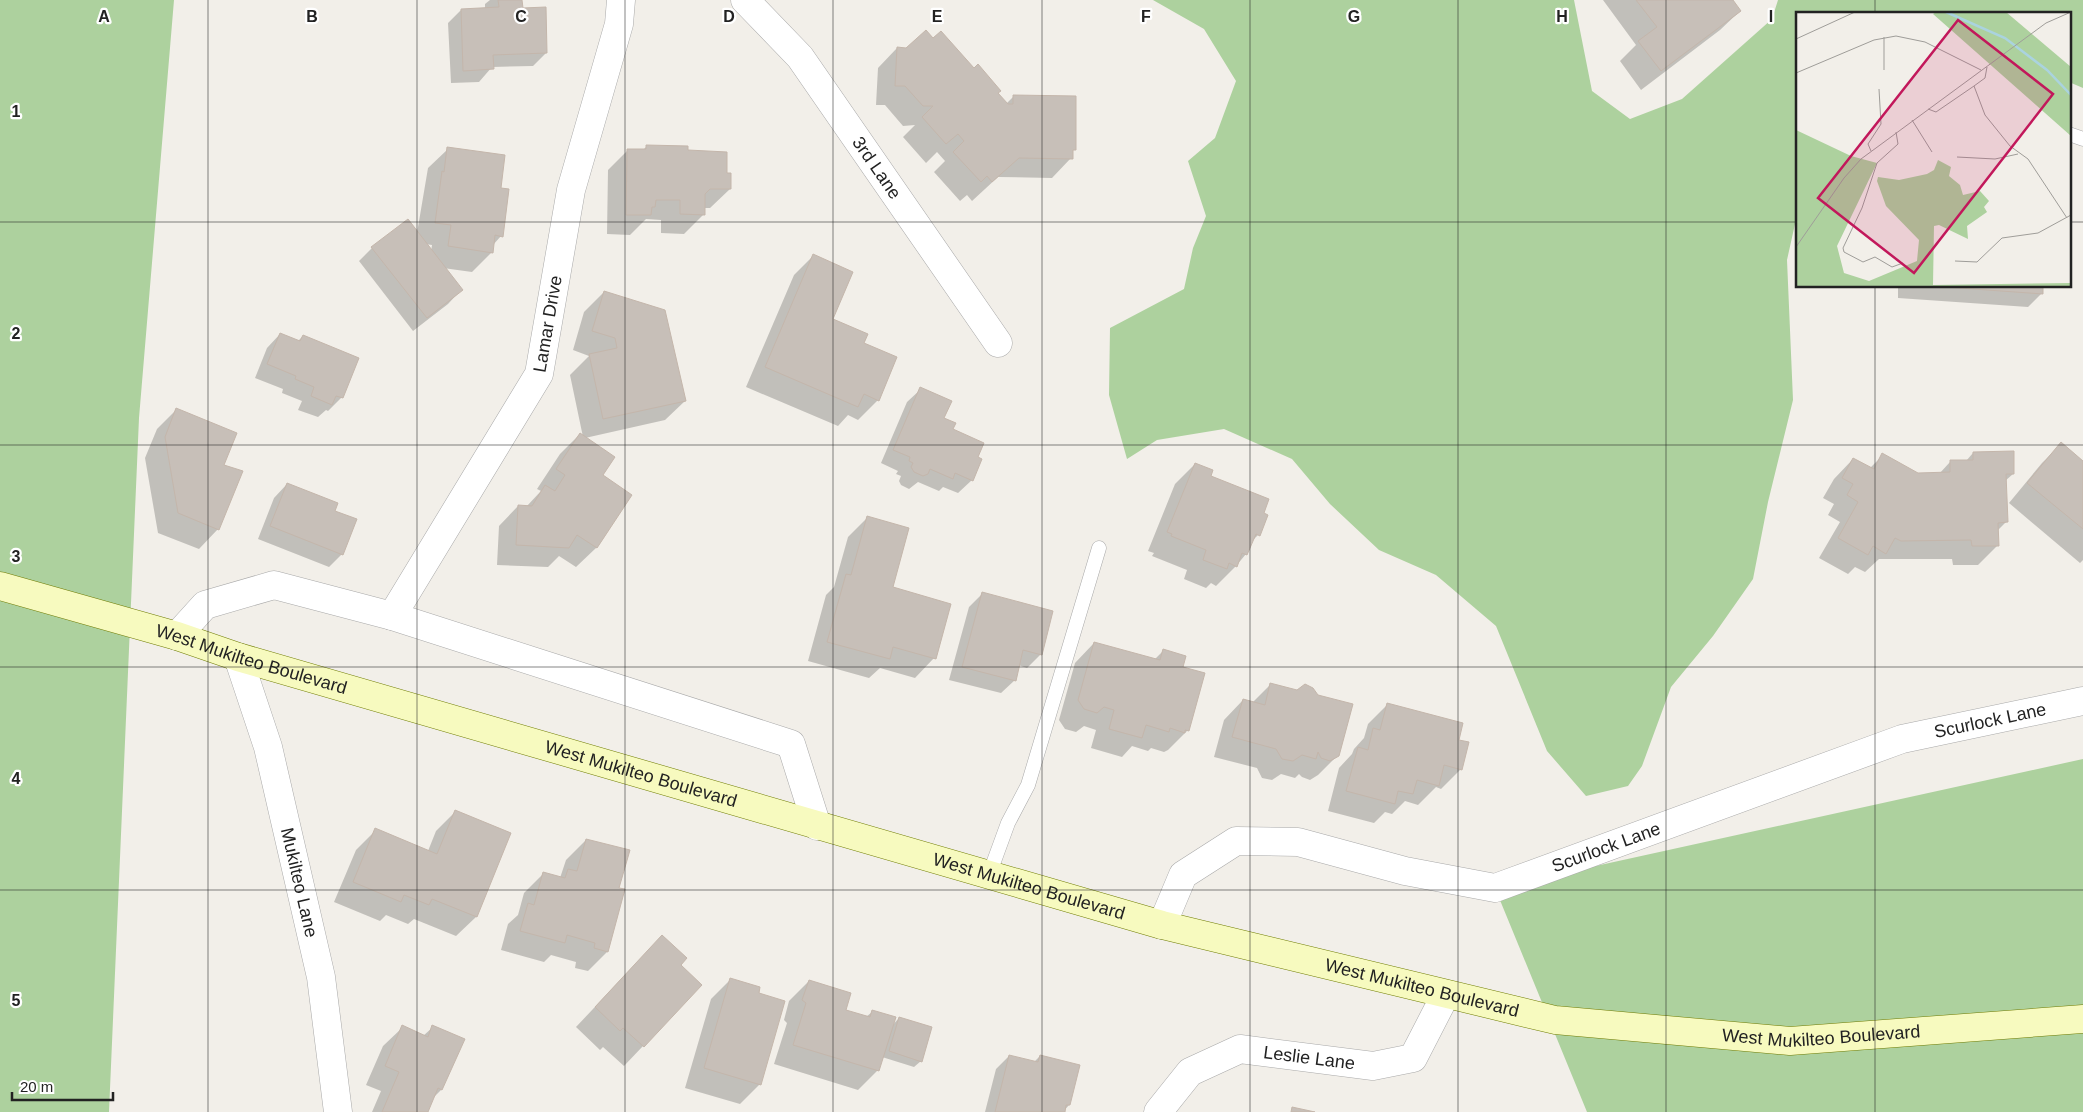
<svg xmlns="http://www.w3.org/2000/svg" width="2083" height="1112" viewBox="0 0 2083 1112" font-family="Helvetica,sans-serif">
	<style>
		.forest { fill: #add19e }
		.shadow { fill: #0003; fill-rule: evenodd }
		.building { fill: #c7bfb8; stroke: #c4b6ab }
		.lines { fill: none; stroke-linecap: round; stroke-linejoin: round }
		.lane-casing { stroke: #a9a9a9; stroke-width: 15 }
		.street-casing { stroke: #a9a9a9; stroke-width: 29 }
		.secondary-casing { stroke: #707d05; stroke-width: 29 }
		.lane { stroke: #fff; stroke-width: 14 }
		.street { stroke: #fff; stroke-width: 28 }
		.secondary { stroke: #f7fabf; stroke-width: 28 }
		.grid { fill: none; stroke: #222; stroke-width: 1; stroke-opacity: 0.55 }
		.labels { text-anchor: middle; stroke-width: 4.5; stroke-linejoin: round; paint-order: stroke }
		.street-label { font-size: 18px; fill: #222; stroke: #fff }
		.inset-river { fill: none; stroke: #aad3df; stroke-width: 2.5 }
		.inset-road { fill: none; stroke: #9f9d99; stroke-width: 1 }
		.view { fill: #c2185b; fill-opacity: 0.15; stroke: #c2185b; stroke-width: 2.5 }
		.inset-edge { fill: none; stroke: #222; stroke-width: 2.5 }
		.grid-label { font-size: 16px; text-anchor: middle; font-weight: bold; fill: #222; stroke: #fff; stroke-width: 4.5; stroke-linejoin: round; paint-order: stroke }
	</style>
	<rect width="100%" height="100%" fill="#f2efe9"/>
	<!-- forest -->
	<path class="forest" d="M0,0H174L139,418L109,1112H0Z
		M1153,0H1574L1592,91L1630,119L1682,99L1772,19L1778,0H2083V88L2069,82V14H1797V215L1787,260L1793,400L1768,502L1753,579L1713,636L1671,687L1642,766L1628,786L1586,796L1547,751L1496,626L1436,575L1379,550L1330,504L1292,459L1224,429L1157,440L1127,459L1109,395L1110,328L1184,289L1193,248L1206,216L1188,161L1215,138L1236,81L1204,29Z
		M2083,759V1112H1587L1495,888Z"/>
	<!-- shadow -->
	<path class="shadow" d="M490,0H521V9L546,53L533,66L492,67L479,82L451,83L448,23L461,10L485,9V4Z
		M1603,0H1732L1740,11L1720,30L1641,90L1620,61L1636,45Z
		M933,40L996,93L1006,104L1014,96L1074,149L1071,152V158L1052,178L998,177L972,201L967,195L960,201L934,172L945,161L937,152L926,163L903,137L915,125L903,126L885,105H876L878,68L897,48L906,49Z
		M647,146L687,151L726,174L730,189L710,208H704V214L684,234L661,233V220L646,219L630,235L607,234L608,170L628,150H643Z
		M448,149L500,189L501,236L493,245L492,252L472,272L443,268L461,290L448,304L413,331L359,261L372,248L417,233L428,168ZM425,244L432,245L431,252Z
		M813,256L831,320L863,343L878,400L858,420L848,415L838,426L746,387L794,275Z
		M1898,286H2042V293L2028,307L1898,298Z
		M604,292L685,401L665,420L585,438L601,476L630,495L596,548L576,567L559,556L548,567L497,565L499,526L518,506L526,507L541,491L537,489L560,454L580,434L583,437L570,375L589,356L573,350L584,312Z
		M280,334L298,341L303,336L342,397L328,411L326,410L318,417L298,410L302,401L282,393L283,389L255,378L267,348Z
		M921,389L942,419L976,458L972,480L958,493L943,487L939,491L918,482L909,489L901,485L899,481L901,476L896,474L898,471L881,463L907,402Z
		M176,410L223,465L218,529L199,549L158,533L145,458L157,429Z
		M2061,444L2083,462V560L2080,563L2009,503L2042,463Z
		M1973,453L2013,474L2005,481L2006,522L1997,531L1998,545L1978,565H1953L1952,559H1879L1865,572L1855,567L1848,574L1819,558L1840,522L1828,515L1834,504L1823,498L1834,479L1853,459L1870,468L1883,455L1918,474H1939L1950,462L1966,461Z
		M1195,464L1209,477L1258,535L1251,542L1246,554L1236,566L1216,586L1211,583L1206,588L1184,579L1187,570L1152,556L1154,553L1148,551L1175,484Z
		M287,484L342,554L329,567L258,539L274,498Z
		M867,518L891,588L934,658L915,678L880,668L869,678L808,661L826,595L834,587L848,537Z
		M982,594L1041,654L1027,668L1018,665L1015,680L1001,693L949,680L969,607Z
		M1094,643L1154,660L1164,650L1181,668L1188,730L1168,750L1164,752L1151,748L1148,751L1132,746L1122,757L1091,748L1096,730L1084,726L1076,732L1065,729L1059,720L1075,663Z
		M1271,684L1338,755L1318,775L1310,780L1302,777L1299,774L1295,778L1281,774L1272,780L1262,778L1257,768L1214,757L1224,720L1243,700L1252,703Z
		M1388,704L1457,741L1461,769L1441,789L1436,787L1418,805L1405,801L1392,814L1385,812L1374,823L1328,811L1339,768L1352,754L1354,749L1364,738L1368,724Z
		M456,811L510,834L476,917L456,936L414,919L408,924L386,915L380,921L334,902L356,850L376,830L428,851L436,831Z
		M586,840L618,889L607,952L588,971L575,968L576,962L551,955L544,962L501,950L508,924L518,915L524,893L543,874L560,878L566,860Z
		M643,956L679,965L701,985L624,1066L603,1047L600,1050L576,1027Z
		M730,980L758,994L760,1084L740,1104L685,1088L711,999Z
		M809,981L844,1010L866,1017L872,1012L891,1027L899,1018L921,1061L914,1067L882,1057L878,1070L858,1090L774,1064L787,1023L784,1020L789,1001Z
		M403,1027L423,1036L433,1027L441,1090L432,1099L426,1112H372L381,1091L366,1085L383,1046Z
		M1009,1056L1034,1062L1040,1056L1069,1105L1063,1112H985L996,1069Z"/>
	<!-- building -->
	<path class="building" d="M498,0H522L523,8L546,7L547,53L493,55L494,69L463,71L461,9L499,7Z
		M1636,0H1733L1741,11L1661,71L1638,41L1657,27Z
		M926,30L933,38L941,31L974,68L978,64L1001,91L998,93L1008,104H1013V95L1076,96V150H1073V159L1019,158L992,182L987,176L981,182L953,152L964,141L958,134L946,144L922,117L933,106H923L905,86H895L897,47L906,48Z
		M646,145L688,146V150L727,152V173H731V189H710L705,194V215L680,214V200H656L655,207H652L651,215H626L627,149H646Z
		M447,147L505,155L501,188L509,189L503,237L495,235L493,253L448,246L451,225L435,223L442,171L444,172Z
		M408,219L463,290L427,318L371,247Z
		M813,254L853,272L833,319L868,334L864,343L897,357L879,401L864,394L858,407L765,367Z
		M1931,286H2043V294Z
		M604,291L665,310L686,401L603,419L589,354L617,348L615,338L592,331Z
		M280,333L300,341L303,335L359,358L343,398L336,396L332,405L311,396L314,387L295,379L296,376L267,364Z
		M920,387L952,401L944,418L956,423L953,429L984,443L978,457L982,459L973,481L955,473L953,479L930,469L928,474L923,476L914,472L911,467L913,463L909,461L910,457L893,450Z
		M176,408L237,433L224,465L243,471L219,530L178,513L165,437Z
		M580,433L615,457L603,475L632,495L597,548L577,535L569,548L516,545L518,505L532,506L545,485L555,491L565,475L556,469Z
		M2061,442L2083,461V529L2027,483Z
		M2014,451V474H2006L2008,522L1998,523L1999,546H1972L1971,540L1901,541L1895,538L1886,554L1873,546L1868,555L1838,538L1858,502L1847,495L1853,484L1842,478L1853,458L1874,469L1882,453L1918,473L1950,472V460H1973V452Z
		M1195,463L1213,470L1211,476L1269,499L1264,513L1268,515L1260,536L1256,534L1247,555L1242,553L1237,567L1229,563L1227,569L1203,560L1206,550L1171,536L1172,534L1167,532Z
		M287,483L338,503L335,511L357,519L343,555L270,526Z
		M867,516L909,528L893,587L951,604L936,659L893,647L890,659L827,642L846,574L851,575Z
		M982,592L1053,611L1042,655L1023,650L1016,681L962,667Z
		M1094,642L1160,660L1163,649L1186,656L1183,667L1205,673L1189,731L1185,730V733L1170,728L1169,732L1146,725L1142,738L1109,729L1114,710L1104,707L1097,713L1084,709L1078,700Z
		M1270,683L1297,690L1305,684L1313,688L1318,695L1353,704L1339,756L1330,761L1321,758L1318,752L1316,759L1302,755L1293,761L1282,759L1276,749L1232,737L1243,699L1265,705Z
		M1387,703L1463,723L1459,740L1469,742L1462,770L1444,765L1439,786L1417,780L1413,794L1398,791L1395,804L1346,791L1358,747L1368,750L1373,728L1380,730Z
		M455,810L511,833L477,917L432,899L429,905L404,895L401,902L353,882L375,828L437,854Z
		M586,839L630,850L619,888L625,889L608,952L594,948L595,943L567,935L565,943L520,931L528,903L534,905L543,872L565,878L568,869L577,871Z
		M662,935L687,958L681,965L702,985L644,1047L623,1028L620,1031L595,1007Z
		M730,978L760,987L759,993L785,1001L761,1085L704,1068Z
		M809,980L851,993L846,1010L870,1017L872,1010L896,1017L879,1071L793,1045L806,1003L802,1000Z
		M899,1017L932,1027L922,1062L889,1051Z
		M402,1025L428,1037L432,1025L465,1039L442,1090L438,1088L428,1112H382L399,1072L385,1066Z
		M1009,1055L1038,1062L1040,1055L1080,1065L1070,1105H1066L1065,1112H995Z
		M1292,1107L1315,1112H1291Z"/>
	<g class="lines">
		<!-- lane casing -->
		<g class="lane-casing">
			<path id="lane" d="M2069,134L2083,139
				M989,875L1008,823L1028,785L1099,548"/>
		</g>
		<!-- street casing -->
		<g class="street-casing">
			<g id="street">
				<path id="s1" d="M745,0L800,57L998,343"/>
				<path id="s2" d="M392,616L539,374L571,190L619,24L621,0"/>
				<path d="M177,636L205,605L274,585L392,616L791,744L817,826"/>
				<path id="s3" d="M238,657L268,747L321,977L338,1112"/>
				<path id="s4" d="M1162,925L1183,875L1236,841L1298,842L1405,871L1495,888L1902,739L2083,701"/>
				<path id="s5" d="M1158,1112L1190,1072L1240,1049L1373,1066L1413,1058L1446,994"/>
			</g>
		</g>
		<!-- secondary casing -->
		<g class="secondary-casing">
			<g id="secondary">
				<path id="s6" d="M0,586L177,636L238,657L1162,925L1555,1020L1790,1041L2083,1019"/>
			</g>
		</g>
		<!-- lane -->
		<use href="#lane" class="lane"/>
		<!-- street -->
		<use href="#street" class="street"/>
		<!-- secondary -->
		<use href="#secondary" class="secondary"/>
	</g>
	<!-- grid -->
	<path class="grid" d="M208,0V1112M417,0V1112M625,0V1112M833,0V1112M1042,0V1112M1250,0V1112M1458,0V1112M1666,0V1112M1875,0V14M0,222H1797M2069,222H2083M1875,286V1112M0,445H2083M0,667H2083M0,890H2083"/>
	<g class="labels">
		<!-- street labels -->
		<g class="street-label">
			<text dy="6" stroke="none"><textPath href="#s1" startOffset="214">3rd Lane</textPath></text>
			<text dy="6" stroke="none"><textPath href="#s2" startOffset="334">Lamar Drive</textPath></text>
			<text dy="6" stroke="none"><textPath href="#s6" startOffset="262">West Mukilteo Boulevard</textPath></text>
			<text dy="6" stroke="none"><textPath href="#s4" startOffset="905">Scurlock Lane</textPath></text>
			<text dy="6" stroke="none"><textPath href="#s6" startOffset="668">West Mukilteo Boulevard</textPath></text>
			<text dy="6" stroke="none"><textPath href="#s4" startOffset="500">Scurlock Lane</textPath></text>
			<text dy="6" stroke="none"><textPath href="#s3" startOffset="234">Mukilteo Lane</textPath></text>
			<text dy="6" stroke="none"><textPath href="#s6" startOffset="1072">West Mukilteo Boulevard</textPath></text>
			<text dy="6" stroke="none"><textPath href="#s6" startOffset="1478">West Mukilteo Boulevard</textPath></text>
			<text dy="6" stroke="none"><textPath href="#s6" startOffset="1882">West Mukilteo Boulevard</textPath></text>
			<text dy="6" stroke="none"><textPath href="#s5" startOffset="176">Leslie Lane</textPath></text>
		</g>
	</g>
	<!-- overview -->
	<g transform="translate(1796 12)">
		<rect width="275" height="275" fill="#f2efe9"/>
		<path d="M140,0H210L275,55V124L137,2ZM0,118L55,144L81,151L41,234L48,261L73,269L121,249L123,228L90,194L81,169L82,165L103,168L131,162L138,158L142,148L155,155L153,164L164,173L167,183L184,179L193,189L188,195L191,200L171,214L172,227L143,213L138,214L137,273L275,271V275H0Z" fill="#add19e"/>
		<path class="inset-river" d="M150,0L209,26L251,58L275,83"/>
		<path class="inset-road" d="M88,25V58M0,27L59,0M0,61L78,28L100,24L129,30L185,58M178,74L189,103L214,134L232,147L271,206M132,97L140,100L178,74L189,66L191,55M116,108L136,140M100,120L102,132L81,151L66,196L47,236L48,240L67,250L79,245L96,255L107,251M75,139L72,132L85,112L83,77M161,145L199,147L222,142M0,235L48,166L65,147L250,11L275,0M159,249L181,250L206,226L242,221L275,203"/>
		<path class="view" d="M162,8L257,82L118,261L22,186Z"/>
		<rect width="275" height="275" class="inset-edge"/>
	</g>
	<g class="grid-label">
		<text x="104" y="22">A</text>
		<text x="312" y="22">B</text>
		<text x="521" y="22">C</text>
		<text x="729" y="22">D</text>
		<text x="937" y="22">E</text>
		<text x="1146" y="22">F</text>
		<text x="1354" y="22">G</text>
		<text x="1562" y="22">H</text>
		<text x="1771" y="22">I</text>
		<text x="16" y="117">1</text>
		<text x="16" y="339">2</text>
		<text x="16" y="562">3</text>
		<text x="16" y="784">4</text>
		<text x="16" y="1006">5</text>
	</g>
	<!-- scale -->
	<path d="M12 1092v8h101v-8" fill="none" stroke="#222222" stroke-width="2.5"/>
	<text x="20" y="1092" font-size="15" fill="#222222" stroke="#ffffff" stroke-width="4" paint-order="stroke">20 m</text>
</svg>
